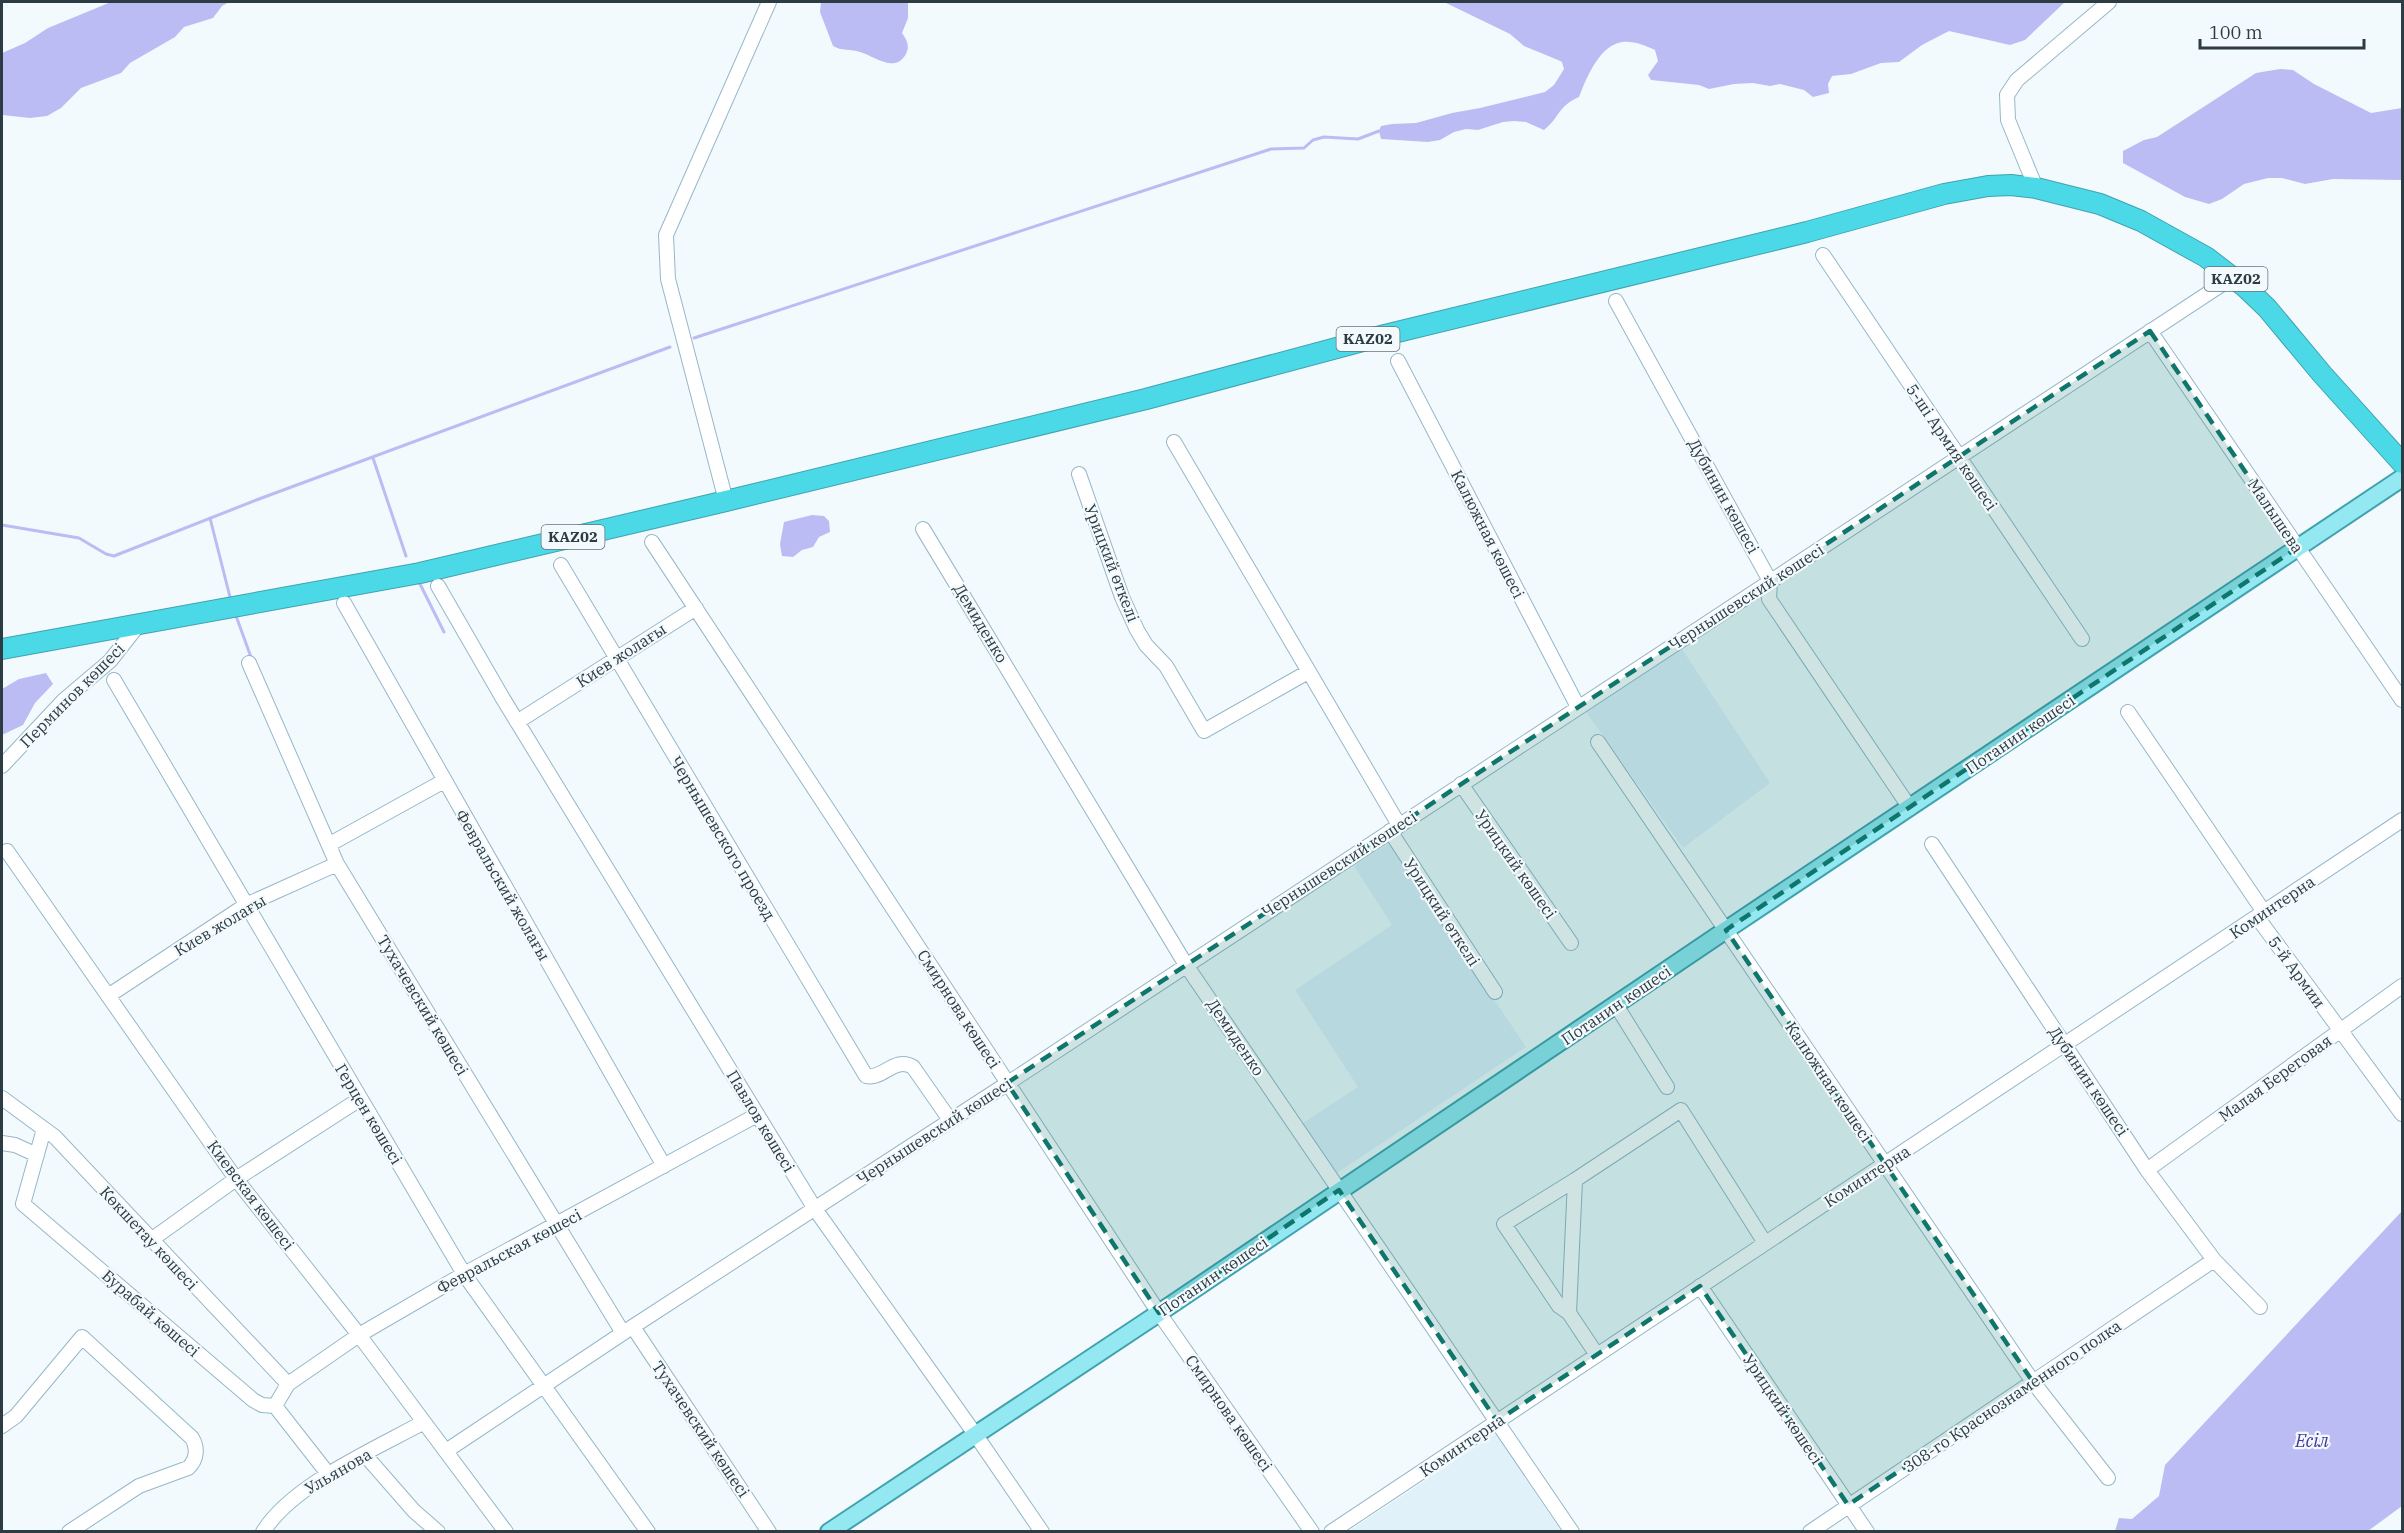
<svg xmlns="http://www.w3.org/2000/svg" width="2404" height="1533" viewBox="0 0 2404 1533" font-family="'IBM Plex Serif',serif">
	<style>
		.built { fill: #e0f1fa }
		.water { fill: #bcbcf4 }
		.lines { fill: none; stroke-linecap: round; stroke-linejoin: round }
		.stream { stroke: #bcbcf4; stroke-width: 3 }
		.minor-casing { stroke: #96b7c9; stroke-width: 16 }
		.major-casing { stroke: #40a2ae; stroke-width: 20 }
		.highway-casing { stroke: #40a2ae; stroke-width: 22 }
		.minor { stroke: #fff; stroke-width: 14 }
		.major { stroke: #93e8f1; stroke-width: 16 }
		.highway { stroke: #4bd9e8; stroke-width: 20 }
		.marked { fill: #0f766e; fill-opacity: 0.2; stroke: #0f766e; stroke-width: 4.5; stroke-dasharray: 12 8; stroke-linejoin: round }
		.labels { text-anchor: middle; stroke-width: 4.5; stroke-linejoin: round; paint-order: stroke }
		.shield { fill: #f3fafd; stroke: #68747a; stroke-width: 1.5 }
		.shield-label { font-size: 15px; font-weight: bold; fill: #2d3b42 }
		.street-label { font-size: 16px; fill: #2d3b42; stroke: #f3fafd }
		.water-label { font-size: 18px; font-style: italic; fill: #48389f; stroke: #f3fafd }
	</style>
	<rect width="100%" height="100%" fill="#f3fafd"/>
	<!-- built -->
	<path class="built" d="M1682,649L1770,783L1683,848L1586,712Z
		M1389,843L1526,1047L1337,1173L1303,1123L1358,1087L1295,990L1392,925L1354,866Z
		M1495,1434L1561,1531H1349Z"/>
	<!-- water -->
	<path class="water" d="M111,2H229L222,6L213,18L184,27L175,37L130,63L121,73L81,88L61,108L47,116L30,118L2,115V53L25,43L48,28Z
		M821,2H908V18L902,33C907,40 910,46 906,54C895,74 874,56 860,52C851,49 841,51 833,46L820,12Z
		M1444,2H2065L2025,40L2010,45L1949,31L1922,45L1899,62L1881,63L1851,74L1832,76L1828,84L1829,93L1813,97L1804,90L1780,84L1770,86L1753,83L1734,84L1709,89L1699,85L1651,80L1648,75L1658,61L1655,50C1645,45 1629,39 1618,43C1598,49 1586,79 1579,97C1558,106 1560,117 1544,130L1526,122L1514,121L1503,122L1478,130L1466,129L1454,132L1440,140L1428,142L1381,139L1379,131L1381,126L1392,124L1416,123L1452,113L1480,108L1545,92L1554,85L1564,69L1562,62L1558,60L1524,46L1510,34Z
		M2280,69L2293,70L2314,84L2371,113L2402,108V180L2333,179L2305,184L2282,178H2268L2244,184L2222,199L2209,204L2185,197L2123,163V151L2144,140L2157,137L2256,73Z
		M812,515L824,516L829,521L830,532L819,537L813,547L802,550L793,557L782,556L780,544L784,522Z
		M46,673L53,684L35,703L23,725L2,735V689L19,679Z
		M2402,1211V1506L2368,1531H2115L2119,1518L2132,1519L2159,1496L2165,1465Z"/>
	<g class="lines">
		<!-- stream -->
		<path class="stream" d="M694,338L1271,149L1304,148L1313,140L1324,137L1358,139L1379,131
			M373,458L406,556
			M210,518L231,601
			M2,525L79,538L106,554L114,556L259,499L670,347
			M418,580L444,632
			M235,613L252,660"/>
		<!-- minor casing -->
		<g class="minor-casing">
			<path id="minor" d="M2036,188L2008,120L2007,95L2017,80L2109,2
				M1823,255L2082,639
				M1616,301L1770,581L1769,599L1910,808
				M2150,331L2402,700
				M1398,361L1578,707
				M1174,442L1399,825
				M1079,474L1122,597L1137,630L1146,645L1166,666L1204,731L1308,672
				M726,501L668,279L666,235L769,2
				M923,529L1186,965L1572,1532
				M652,542L1159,1313L1312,1532
				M561,565L866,1076C883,1080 894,1056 913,1067L950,1120
				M438,586L502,697L815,1209L975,1434L1042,1532
				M344,603L664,1166
				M249,663L337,864L623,1333
				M114,680L464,1274L648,1532
				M2128,712L2264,912
				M517,722L696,608
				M1598,742L2033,1382L2108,1478
				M2,766L64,700L110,661L140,623
				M1461,784L1571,943
				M1390,831L1495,992
				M330,844L444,781
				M1932,844L2147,1170L2214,1260L2260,1307
				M7,851L236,1179L359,1335L506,1532
				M2257,917L2402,1114
				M108,996L246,905L337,864
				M1616,1005L1667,1087
				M2,1098L55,1137L288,1384
				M44,1129L23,1204L253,1400L262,1405L275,1406L329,1475
				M2,1143L15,1145L37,1155
				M2147,1170L2402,986
				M151,1240L236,1179L360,1099
				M1700,1286L1867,1532
				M1569,1313L1559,1306L1504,1224L1575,1180
				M633,1327L769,1532
				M1597,1355L1569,1313L1575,1180L1681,1110L1765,1243
				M275,1406L288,1384L359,1335L464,1274L757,1115
				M2,1426L16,1416L82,1337L192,1438C198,1448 197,1460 188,1468L139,1486L69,1532
				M446,1451L623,1333L1002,1087L2233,277
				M365,1455L414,1511L438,1532
				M263,1532C292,1485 375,1449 424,1422
				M1331,1532L2402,820
				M1810,1532L2214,1260"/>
		</g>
		<!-- major casing -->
		<g class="major-casing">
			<path id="major" d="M829,1532L1159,1313L1726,930L2402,478"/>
		</g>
		<!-- highway casing -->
		<g class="highway-casing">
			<path id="highway" d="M2,649L420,573L726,501L1146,399L1385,335L1807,232L1944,194L1988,186L2011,185L2036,188L2100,204L2141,221L2206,257L2245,287L2267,308L2322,374L2402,463"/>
		</g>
		<!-- minor -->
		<use href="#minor" class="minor"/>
		<!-- major -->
		<use href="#major" class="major"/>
		<!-- highway -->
		<use href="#highway" class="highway"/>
	</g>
	<!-- marked area -->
	<path class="marked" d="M2150,331L2297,548L1726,930L2033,1382L1848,1505L1700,1286L1497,1421L1339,1190L1159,1313L1007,1083Z"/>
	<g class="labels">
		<!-- shield labels -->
		<g class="shield">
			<rect x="2204.5" y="267" width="63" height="24" rx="4.5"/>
			<rect x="1336.5" y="327" width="63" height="24" rx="4.5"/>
			<rect x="541.5" y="525" width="63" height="24" rx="4.5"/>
		</g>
		<g class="shield-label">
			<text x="2236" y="284">KAZ02</text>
			<text x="1368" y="344">KAZ02</text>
			<text x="573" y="542">KAZ02</text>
		</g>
		<!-- street labels -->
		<g class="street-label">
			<text transform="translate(1952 447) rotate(56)" y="6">5-ші Армия көшесі</text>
			<text transform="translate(1724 496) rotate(61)" y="6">Дубинин көшесі</text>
			<text transform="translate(2276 516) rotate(56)" y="6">Малышева</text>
			<text transform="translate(1488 534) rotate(63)" y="6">Калюжная көшесі</text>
			<text transform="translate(1112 563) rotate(69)" y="6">Урицкий өткелі</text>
			<text transform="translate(1746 597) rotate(-33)" y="6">Чернышевский көшесі</text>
			<text transform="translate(981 623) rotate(59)" y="6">Демиденко</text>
			<text transform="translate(621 655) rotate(-33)" y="6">Киев жолағы</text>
			<text transform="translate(72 695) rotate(-45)" y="6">Перминов көшесі</text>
			<text transform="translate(2020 734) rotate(-34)" y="6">Потанин көшесі</text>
			<text transform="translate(723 838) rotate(59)" y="6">Чернышевского проезд</text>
			<text transform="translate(1339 864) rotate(-33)" y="6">Чернышевский көшесі</text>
			<text transform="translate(1516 864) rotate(55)" y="6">Урицкий көшесі</text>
			<text transform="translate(503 885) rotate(60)" y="6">Февральский жолағы</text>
			<text transform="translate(2272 907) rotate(-34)" y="6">Коминтерна</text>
			<text transform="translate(1442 912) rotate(57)" y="6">Урицкий өткелі</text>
			<text transform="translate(220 925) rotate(-31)" y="6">Киев жолағы</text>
			<text transform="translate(2297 972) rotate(54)" y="6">5-й Армии</text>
			<text transform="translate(423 1005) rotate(59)" y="6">Тухачевский көшесі</text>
			<text transform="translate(1616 1005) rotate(-34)" y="6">Потанин көшесі</text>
			<text transform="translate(959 1009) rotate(57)" y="6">Смирнова көшесі</text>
			<text transform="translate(1236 1037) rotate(56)" y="6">Демиденко</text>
			<text transform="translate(2275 1078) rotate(-36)" y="6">Малая Береговая</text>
			<text transform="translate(2089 1081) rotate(56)" y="6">Дубинин көшесі</text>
			<text transform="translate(1829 1082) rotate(56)" y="6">Калюжная көшесі</text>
			<text transform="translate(369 1114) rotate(59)" y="6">Герцен көшесі</text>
			<text transform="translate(761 1121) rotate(59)" y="6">Павлов көшесі</text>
			<text transform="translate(934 1131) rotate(-33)" y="6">Чернышевский көшесі</text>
			<text transform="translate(1867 1176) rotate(-33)" y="6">Коминтерна</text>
			<text transform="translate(251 1195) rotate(53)" y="6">Киевская көшесі</text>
			<text transform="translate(149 1238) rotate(47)" y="6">Көкшетау көшесі</text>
			<text transform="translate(509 1251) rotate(-28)" y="6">Февральская көшесі</text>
			<text transform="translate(1213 1276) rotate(-34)" y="6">Потанин көшесі</text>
			<text transform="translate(151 1313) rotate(41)" y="6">Бурабай көшесі</text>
			<text transform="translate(2012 1396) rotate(-34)" y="6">308-го Краснознаменного полка</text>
			<text transform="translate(1783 1409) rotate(56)" y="6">Урицкий көшесі</text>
			<text transform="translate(1229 1413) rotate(55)" y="6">Смирнова көшесі</text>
			<text transform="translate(701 1429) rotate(56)" y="6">Тухачевский көшесі</text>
			<text transform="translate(1462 1445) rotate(-34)" y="6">Коминтерна</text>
			<text transform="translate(338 1471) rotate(-30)" y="6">Ульянова</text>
		</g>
		<!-- water labels -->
		<g class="water-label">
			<text x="2312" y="1447">Есіл</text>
		</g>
	</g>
	<!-- border -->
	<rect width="2404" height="1533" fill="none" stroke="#2d3b42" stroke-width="6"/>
	<!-- scale -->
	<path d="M2200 39v9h164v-9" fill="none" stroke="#2d3b42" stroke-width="3"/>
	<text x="2209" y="39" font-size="18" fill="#2d3b42" stroke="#f3fafd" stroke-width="4.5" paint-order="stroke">100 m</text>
</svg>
